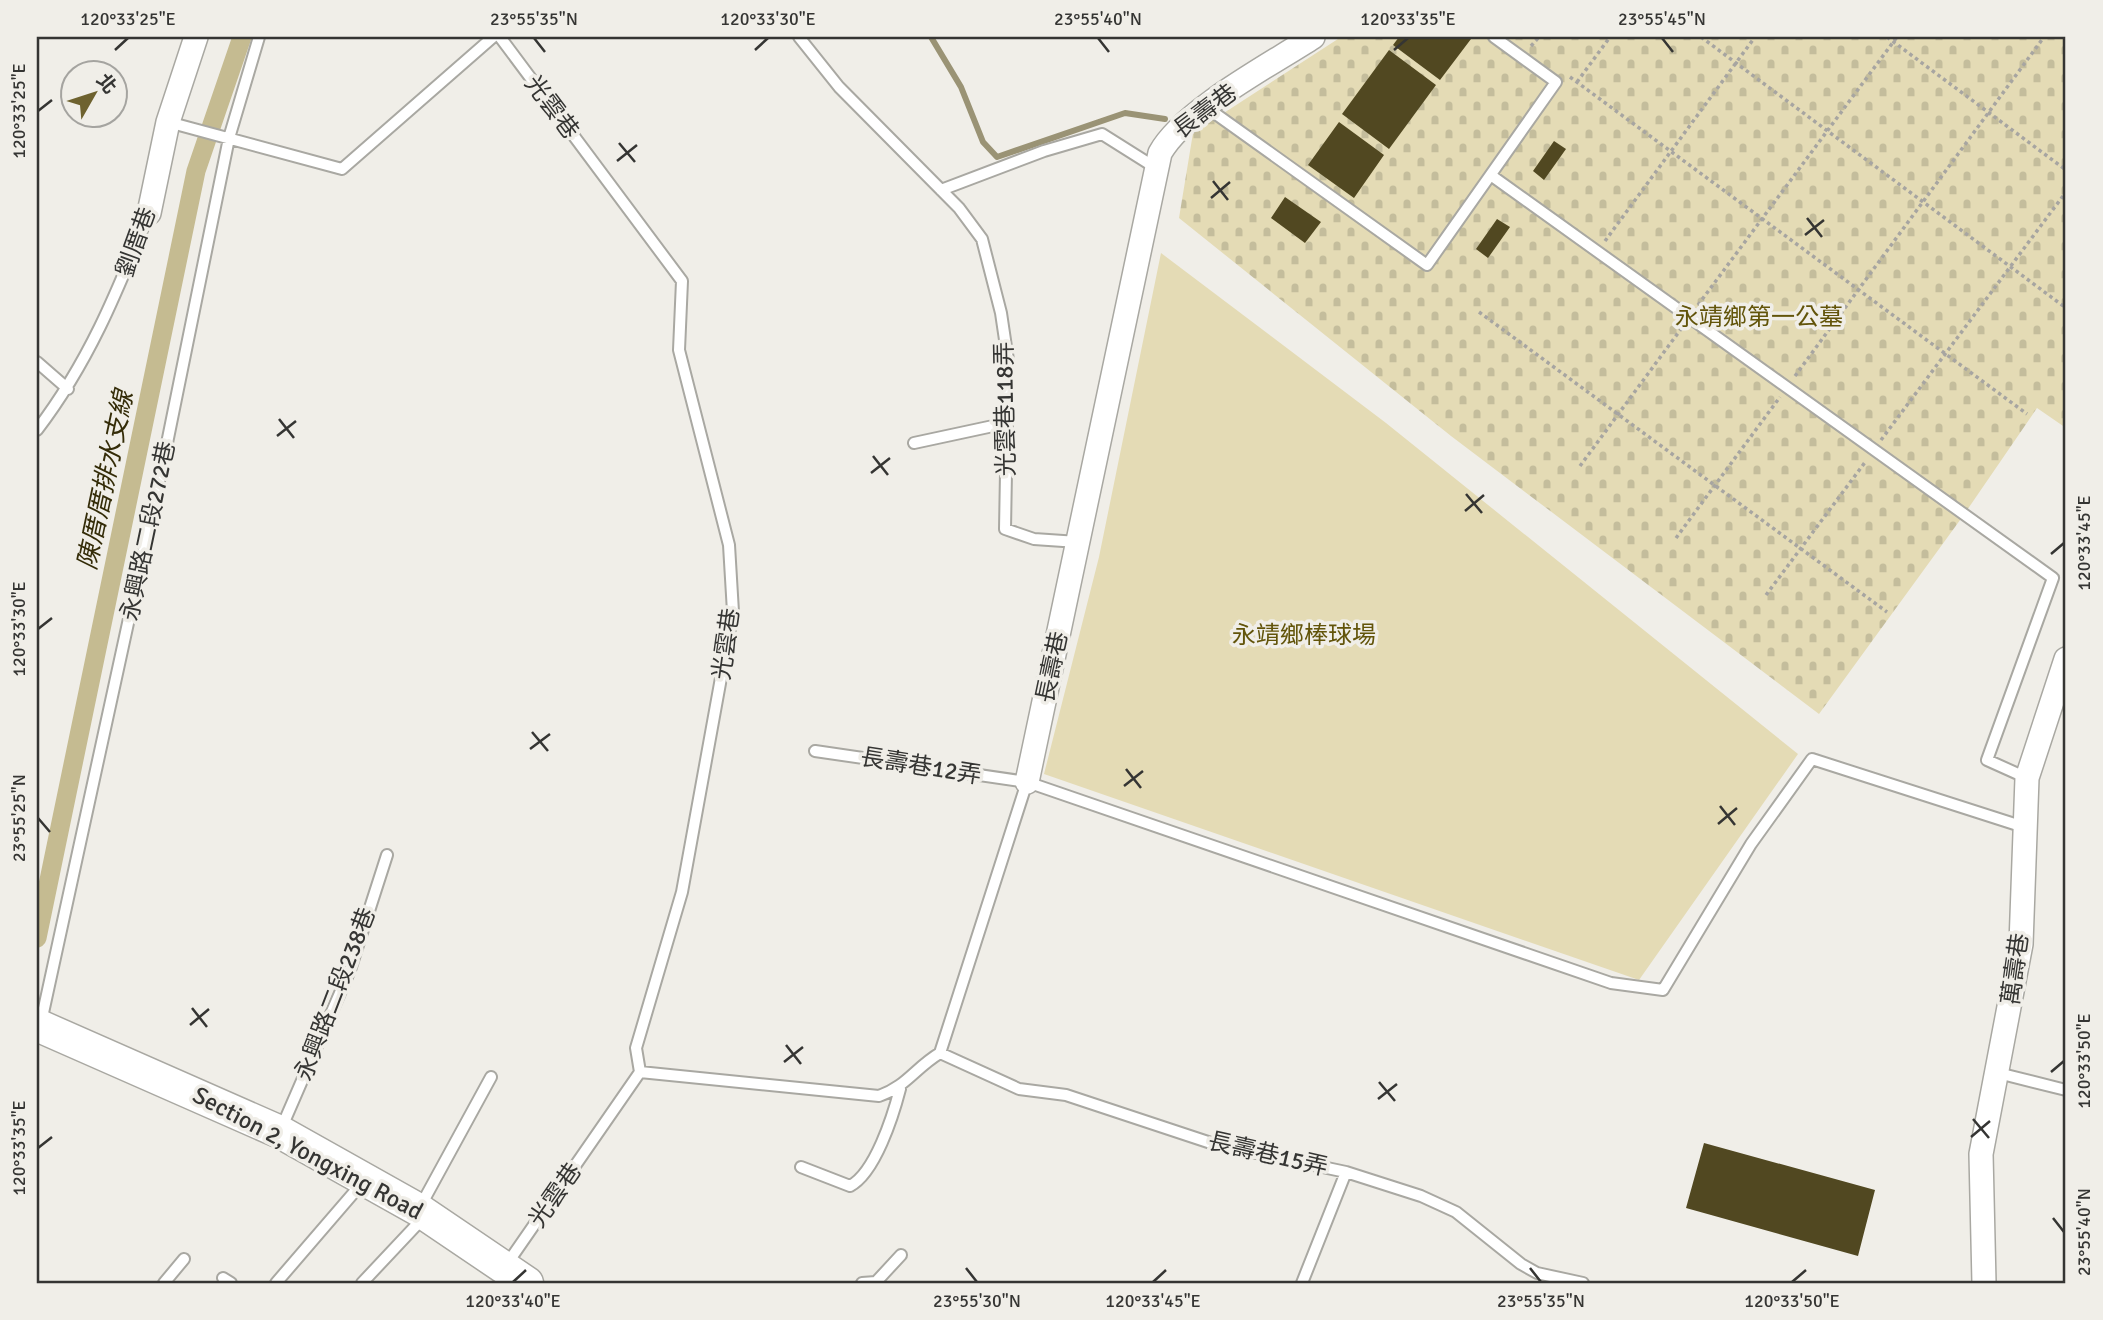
<svg xmlns="http://www.w3.org/2000/svg" width="2103" height="1320" viewBox="0 0 2103 1320" font-family="Signika,'Noto Sans TC',sans-serif">
	<style>
		.green { fill: #e4dbb5 }
		.cemetery { fill: url(#cemetery-stones) }
		.lines { fill: none; stroke-linecap: round; stroke-linejoin: round }
		.stream { stroke: #9a9375; stroke-width: 6 }
		.canal { stroke: #c5bb91; stroke-width: 19 }
		.building { fill: #514821 }
		.lane-casing { stroke: #a9a8a2; stroke-width: 14 }
		.street-casing { stroke: #a9a8a2; stroke-width: 26 }
		.secondary-casing { stroke: #a9a8a2; stroke-width: 35 }
		.path { stroke: #a7a5a1; stroke-width: 3.5; stroke-dasharray: 3.5 3.5; stroke-linecap: butt }
		.lane { stroke: #fff; stroke-width: 10 }
		.street { stroke: #fff; stroke-width: 23 }
		.secondary { stroke: #fff; stroke-width: 32 }
		.ticks { fill: none; stroke: #353533; stroke-width: 2.5 }
		.labels { text-anchor: middle; stroke-width: 7; stroke-linejoin: round; paint-order: stroke }
		.street-label { font-size: 24px; fill: #353533; stroke: #f0eee8 }
		.park-label { font-size: 24px; fill: #62540a; stroke: #f0eee8 }
		.water-label { font-size: 26px; font-style: italic; fill: #342c08; stroke: #f0eee8 }
		.neatline { fill: none; stroke: #353533; stroke-width: 2.5 }
		.ticks-label { font-size: 18px; text-anchor: middle; fill: #353533 }
	</style>
	<defs>
		<pattern id="cemetery-stones" width="16" height="16" patternUnits="userSpaceOnUse" patternTransform="scale(1.75)"><rect width="16" height="16" fill="#e4dbb5"/><path d="M2 7V4a2 2 0 0 1 4 0v3zM10 15v-3a2 2 0 0 1 4 0v3z" fill="#c4bd9c"/></pattern>
	</defs>
	<rect width="100%" height="100%" fill="#f0eee8"/>
	<!-- green -->
	<path class="green" d="M1161,253L1386,423L1798,754L1639,980L1044,774L1099,557Z"/>
	<!-- cemetery -->
	<path class="cemetery" d="M1341,37H2066V428L2037,408L1963,516L1819,714L1451,436L1179,218L1193,133Z"/>
	<g class="lines">
		<!-- stream -->
		<path class="stream" d="M931,37L961,87L983,142L997,157L1125,113L1165,119"/>
		<!-- canal -->
		<path class="canal" d="M37,938L196,171L242,37"/>
	</g>
	<!-- building -->
	<path class="building" d="M1399,37H1469L1471,39L1440,80L1393,45Z
		M1389,50L1436,85L1389,149L1342,114Z
		M1339,122L1384,155L1354,198L1308,165Z
		M1554,141L1566,149L1544,180L1533,171Z
		M1285,197L1321,222L1305,243L1271,218Z
		M1497,219L1510,227L1488,258L1476,249Z
		M1704,1143L1875,1190L1858,1256L1686,1208Z"/>
	<g class="lines">
		<!-- lane casing -->
		<g class="lane-casing">
			<path id="lane" d="M500,37L682,281L679,350L729,545L733,612L682,892L636,1048L640,1072L507,1264
				M799,37L839,87L959,208L982,239L1001,313L1008,360L1005,529L1034,539L1078,542
				M1206,107L1427,265L1556,82L1494,37
				M168,122L342,169L493,37
				M1492,176L2053,578L1987,760L2027,778
				M941,190L1044,151L1102,134L1156,168
				M37,362L68,389
				M37,430C89,362 117,292 149,213
				M914,443L1007,423
				M815,751L1027,782L1611,983L1663,990L1751,844L1812,759L2027,828
				M41,1022L164,458L229,138L259,37
				M940,1053L1019,1089L1066,1095L1214,1144L1346,1172L1421,1196L1456,1212L1521,1264L1537,1273L1583,1283
				M640,1072L879,1096C907,1086 915,1068 940,1053L1027,782
				M1998,1073L2066,1090
				M281,1129L350,970L387,855
				M801,1167L850,1186C875,1173 893,1116 900,1089
				M420,1207L491,1077
				M223,1278L231,1283
				M164,1283L184,1259
				M276,1283L363,1182
				M362,1283L425,1216
				M862,1283L876,1282L901,1255
				M1302,1283L1346,1172"/>
		</g>
		<!-- street casing -->
		<g class="street-casing">
			<path id="street" d="M149,213L168,122L196,37
				M1027,782L1160,153C1184,110 1270,65 1313,37
				M1984,1283L1981,1154L2021,944L2027,778L2066,659"/>
		</g>
		<!-- secondary casing -->
		<g class="secondary-casing">
			<path id="secondary" d="M37,1025L280,1132L419,1210L527,1283"/>
		</g>
		<!-- path -->
		<path class="path" d="M1701,37L2066,308
			M1887,37L2066,170
			M1531,46L1539,37
			M1570,77L2027,414
			M1577,82L1610,37
			M1605,241L1755,37
			M1698,305L1897,37
			M1479,312L1887,612
			M1795,376L2044,37
			M1881,440L2066,192
			M1580,466L1681,329
			M1676,538L1780,397
			M1766,595L1866,461"/>
		<!-- lane -->
		<use href="#lane" class="lane"/>
		<!-- street -->
		<use href="#street" class="street"/>
		<!-- secondary -->
		<use href="#secondary" class="secondary"/>
	</g>
	<!-- ticks -->
	<path class="ticks" d="M534,38L545,52M1098,38L1109,52M1662,38L1673,52M115,50L128,38M755,50L768,38M1394,50L1408,38M38,111L52,100M619,143L635,162M617,161L637,145M1213,181L1228,200M1211,198L1230,182M1807,218L1822,237M1805,235L1824,220M279,419L294,438M277,436L296,421M873,456L888,475M871,473L890,458M1466,494L1482,513M1465,511L1484,495M2051,554L2064,543M38,629L52,618M532,732L548,751M530,749L550,734M1126,769L1141,788M1124,786L1143,771M1720,806L1735,825M38,818L50,832M1718,824L1737,808M192,1008L207,1027M190,1025L209,1009M786,1045L801,1064M784,1062L803,1047M2051,1072L2064,1061M1379,1082L1395,1101M1378,1099L1397,1084M1973,1119L1989,1138M1971,1137L1990,1121M38,1148L52,1137M2053,1218L2064,1232M966,1268L977,1282M1530,1268L1541,1282M513,1282L526,1270M1153,1282L1166,1270M1792,1282L1806,1270"/>
	<g class="labels">
		<!-- street labels -->
		<g class="street-label">
			<text transform="translate(552 107) rotate(53)" y="8">光雲巷</text>
			<text transform="translate(1205 111) rotate(-37)" y="8">長壽巷</text>
			<text transform="translate(136 242) rotate(-70)" y="8">劉厝巷</text>
			<text transform="translate(1005 409) rotate(-91)" y="8">光雲巷118弄</text>
			<text transform="translate(148 531) rotate(-78)" y="8">永興路二段272巷</text>
			<text transform="translate(726 644) rotate(-82)" y="8">光雲巷</text>
			<text transform="translate(1052 667) rotate(-78)" y="8">長壽巷</text>
			<text transform="translate(921 766) rotate(9)" y="8">長壽巷12弄</text>
			<text transform="translate(2015 969) rotate(-82)" y="8">萬壽巷</text>
			<text transform="translate(335 994) rotate(-69)" y="8">永興路二段238巷</text>
			<text transform="translate(308 1153) rotate(28)" y="8">Section 2, Yongxing Road</text>
			<text transform="translate(1268 1154) rotate(13)" y="8">長壽巷15弄</text>
			<text transform="translate(555 1195) rotate(-55)" y="8">光雲巷</text>
		</g>
		<!-- park labels -->
		<g class="park-label">
			<text x="1759" y="325">永靖鄉第一公墓</text>
			<text x="1304" y="643">永靖鄉棒球場</text>
		</g>
		<!-- water labels -->
		<g class="water-label">
			<text transform="translate(105 480) rotate(-78)" y="9">陳厝厝排水支線</text>
		</g>
	</g>
	<!-- border -->
	<rect width="2103" height="1320" fill="none" stroke="#f0eee8" stroke-width="77"/>
	<!-- north arrow -->
	<g transform="translate(94 94) rotate(51)"><circle r="33" fill="#f0eee8" stroke="#a5a4a0" stroke-width="2"/>
	<path d="M0-5L12 26L0 18L-12 26Z" fill="#6e622f"/>
	<text y="-10" font-size="19" font-weight="bold" text-anchor="middle" fill="#353533">北</text>
	</g>
	<rect x="38" y="38" width="2026" height="1244" class="neatline"/>
	<g class="ticks-label">
		<text x="128" y="25">120°33'25"E</text>
		<text x="534" y="25">23°55'35"N</text>
		<text x="768" y="25">120°33'30"E</text>
		<text x="1098" y="25">23°55'40"N</text>
		<text x="1408" y="25">120°33'35"E</text>
		<text x="1662" y="25">23°55'45"N</text>
		<text transform="translate(19 111) rotate(-90)" y="6">120°33'25"E</text>
		<text transform="translate(2084 543) rotate(-90)" y="6">120°33'45"E</text>
		<text transform="translate(19 629) rotate(-90)" y="6">120°33'30"E</text>
		<text transform="translate(19 818) rotate(-90)" y="6">23°55'25"N</text>
		<text transform="translate(2084 1061) rotate(-90)" y="6">120°33'50"E</text>
		<text transform="translate(19 1148) rotate(-90)" y="6">120°33'35"E</text>
		<text transform="translate(2084 1232) rotate(-90)" y="6">23°55'40"N</text>
		<text x="513" y="1307">120°33'40"E</text>
		<text x="977" y="1307">23°55'30"N</text>
		<text x="1153" y="1307">120°33'45"E</text>
		<text x="1541" y="1307">23°55'35"N</text>
		<text x="1792" y="1307">120°33'50"E</text>
	</g>
</svg>
